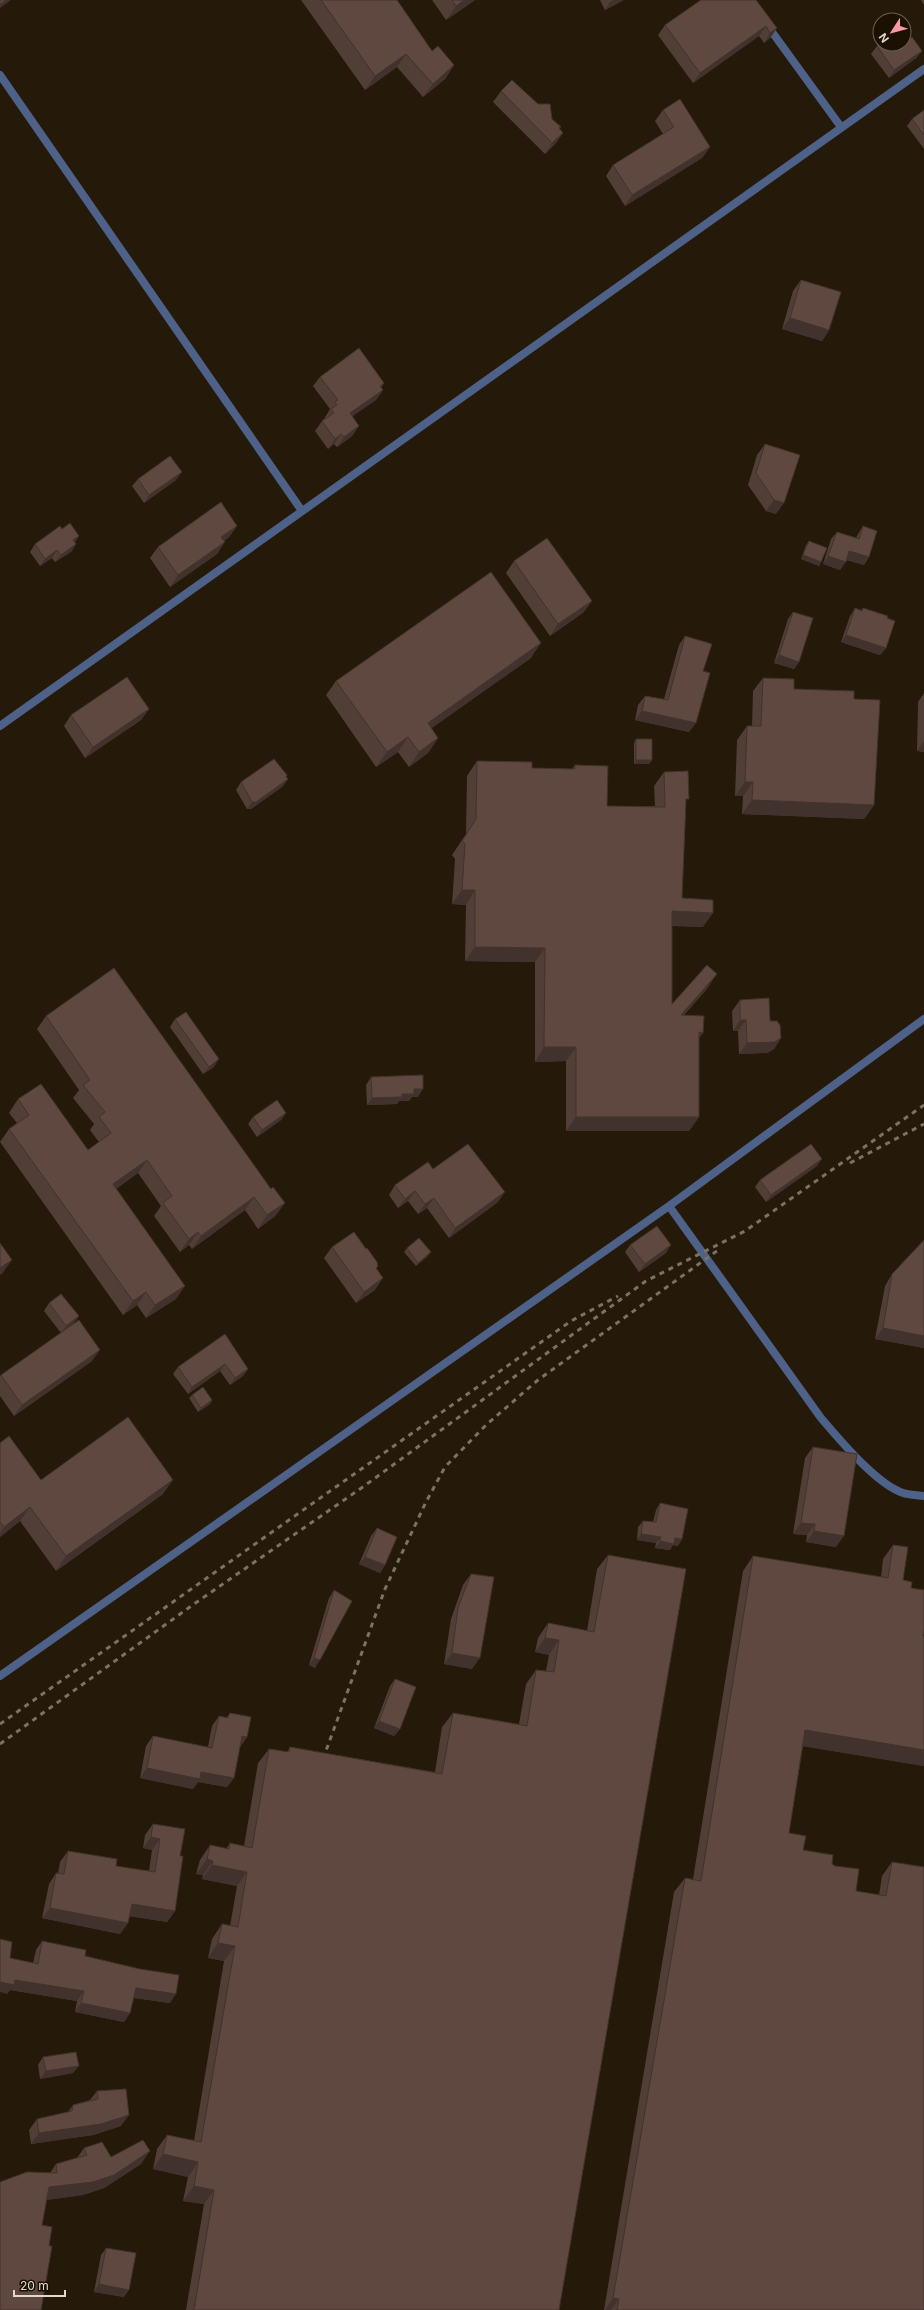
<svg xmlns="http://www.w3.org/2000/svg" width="924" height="2310" viewBox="0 0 924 2310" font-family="Inter,sans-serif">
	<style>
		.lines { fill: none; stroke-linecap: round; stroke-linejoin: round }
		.service { stroke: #4e6188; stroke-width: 8 }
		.rail { stroke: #7c7264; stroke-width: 3; stroke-dasharray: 5 5; stroke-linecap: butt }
		.wall { fill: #513e37 }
		.shaded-wall { fill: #42322d }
		.building { fill: #5e4840; stroke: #42322d }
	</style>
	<rect width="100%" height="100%" fill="#251909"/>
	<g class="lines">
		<!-- service -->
		<path class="service" d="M767,25L841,127
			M0,75L302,511
			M0,726L924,69
			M669,1206L821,1418C840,1440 876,1484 903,1493C909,1495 917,1495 924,1496
			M0,1676L669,1206L924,1019"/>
		<!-- rail -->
		<path class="rail" d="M850,1163L924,1124
			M0,1724L571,1321L618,1296
			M0,1744L194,1604L360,1489L646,1281L745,1231L924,1105
			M323,1759L385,1589L426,1502L445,1467L486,1425L538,1380L721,1248"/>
	</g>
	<!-- wall -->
	<path class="wall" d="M301,0H397L432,51L454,65L445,79L423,97L397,67L365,90Z
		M432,0H475L446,20Z
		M600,0H623L622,1L605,10Z
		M701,0L777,28L770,38L764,43L759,36L693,83L658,35L665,25Z
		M921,0H924V5Z
		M877,46L897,48L922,51L916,58L889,78L871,54Z
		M501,91L552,119L563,133L555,144L545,154L493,102Z
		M663,110L710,147L702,158L625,206L606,176L613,165L663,134L655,121Z
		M924,110V149L907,126L912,119Z
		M801,280L829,330L822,341L782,329L793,291Z
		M320,377L384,383L381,388L383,390L376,400L352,416L359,426L352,436L337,447L334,444L328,449L315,431L322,421L324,419L330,409L313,386Z
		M765,444L776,514L766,511L748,485L757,455Z
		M138,479L176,480L144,503L132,486Z
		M237,526L229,537L224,541L217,554L170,587L150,558L158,547Z
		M863,526L869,557L864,565L846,560L840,570L823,564L831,539L837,532L856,538L858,534Z
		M62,529L79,536L75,542L76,544L71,552L55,562L52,558L40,566L30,552L35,544Z
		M809,541L821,562L819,566L801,559L806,545Z
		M514,561L584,612L550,636L506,573Z
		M855,608L861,610L863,608L887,618L886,648L880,655L841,642L850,616Z
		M793,612L799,662L794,669L774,663L788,619Z
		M685,636L689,732L635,720L638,705L645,696L664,699L679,645Z
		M531,658L431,728L438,738L428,753L409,767L398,752L376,767L326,695L336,681Z
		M763,678L794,689L854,699L874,805L864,819L742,814L743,796H735L737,740L747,726H752L753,691Z
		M924,693V752L917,751L918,702Z
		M149,709L141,720L85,758L64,726L71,715Z
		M636,739L652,760L649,764H634V743Z
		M477,761L532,768L572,769L575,765L607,806H655L654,786L664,772L686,804L682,898L703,927L672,926V1004L707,989L684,1015L703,1033L699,1037V1117L689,1131H566V1061L535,1062V962L465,961L466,905L452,904L455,859L452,855L466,834L467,776Z
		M287,775L286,777L288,779L282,787L251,809H247L236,790L241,782Z
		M740,1000L770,1021L781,1038L774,1049L767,1053L739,1054L738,1031H733L732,1011Z
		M46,1016L271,1189L285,1203L275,1216L258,1229L245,1210L192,1249L189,1245L180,1252L154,1216L161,1206L138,1173L116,1189L176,1299L146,1318L137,1305L123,1315L0,1142L9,1129L17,1123L9,1113L18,1099L88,1150L99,1142L90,1130L94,1124L73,1098L79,1090L37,1029Z
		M175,1019L214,1067L203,1074L170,1027Z
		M371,1077L418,1097H412L409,1101H399L397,1104L367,1105L366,1085Z
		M286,1113L281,1120L257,1137L248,1124L253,1117Z
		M817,1166L766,1202L755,1187L760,1180Z
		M433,1169L498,1202L449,1238L427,1208L418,1214L408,1201L398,1208L389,1195L395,1185Z
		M630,1245L666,1253L639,1272L625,1252Z
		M332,1247L378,1266L376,1269L375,1290L356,1303L324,1258Z
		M407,1248L428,1256L416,1266L404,1252Z
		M892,1274L924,1348L875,1339L885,1286Z
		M49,1303L79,1316L73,1324L92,1361L14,1416L0,1396V1376L1,1375L61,1333L44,1311Z
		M225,1334L248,1369L243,1376L230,1385L220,1371L188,1394L173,1374L178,1367Z
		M192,1395L212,1400L210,1404L198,1412L189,1398Z
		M0,1443L41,1480L163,1494L56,1571L20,1521L0,1537Z
		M813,1447L836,1547L806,1542L807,1535L793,1534L805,1458Z
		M660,1503L682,1539L678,1546L673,1545L670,1550L655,1548L656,1543L637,1540L638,1527L643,1521L653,1522L656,1510Z
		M377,1528L385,1565L380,1573L359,1564L371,1536Z
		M893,1545L903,1580L911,1588L923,1636L924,1637V1766L803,1746L789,1833L803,1850L832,1864L856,1891L879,1895L882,1876L892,1862L924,2310H604L674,1892L685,1878L693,1879L743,1571L753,1556L881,1577L883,1559Z
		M608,1555L559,2310H186L204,2204L183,2201L188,2177L153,2169L157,2149L167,2135L194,2141L224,1961L208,1958L212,1939L222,1924L230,1926L237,1886L202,1879L203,1875L196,1874L200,1860L210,1845L226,1849L230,1843L244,1846L258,1763L269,1749L287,1752L290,1747L435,1772L442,1727L453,1713L519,1724L526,1684L536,1670L546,1671L549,1655L535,1652L538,1638L548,1623L587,1631L597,1569Z
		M471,1574L472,1669L444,1664L451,1619L463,1585Z
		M334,1590L315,1668L309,1665L329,1598Z
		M395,1679L400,1729L394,1736L374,1728L390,1686Z
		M230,1713L247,1737L240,1747L234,1778L227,1787L198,1782L193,1789L140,1778L146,1746L153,1736L208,1747L212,1726L219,1716L226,1718Z
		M153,1824L180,1856L175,1911L167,1922L129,1916L128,1923L120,1934L42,1918L49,1884L56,1873H58L60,1862L68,1851L116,1866L149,1871L152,1850L143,1848L145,1835Z
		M42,1941L85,1956L170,2003L134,1998L130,2013L124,2022L75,2012L77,2001L10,1990L7,1994L10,1958L33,1963L36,1950Z
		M43,2057L73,2073L40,2079L38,2065Z
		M97,2091L121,2126L93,2135L31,2144L29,2130L37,2119L68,2112L73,2105L90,2100Z
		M84,2148L111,2157L141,2164L104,2188L83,2195L46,2200L42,2225L49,2246L0,2310L50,2173L56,2164L77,2158Z
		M106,2248L124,2297L94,2292L101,2255Z"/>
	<!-- shaded-wall -->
	<path class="shaded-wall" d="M6,0H11L0,8V5Z
		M464,0H475L446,20L456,6Z
		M614,0H623L622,1L605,10L610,2Z
		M766,26L759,36L693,83L700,73Z
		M777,28L770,38L764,43L770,33Z
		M922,51L916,58L889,78L894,70Z
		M406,54L397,67L365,90L375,76Z
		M454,65L445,79L423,97L433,84Z
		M563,133L555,144L545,154L552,143Z
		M710,147L702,158L625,206L632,195Z
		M790,318L829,330L822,341L782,329Z
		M383,390L376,400L343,423L350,413Z
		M359,426L352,436L337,447L344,437Z
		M341,434L334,444L328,449L335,439Z
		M182,472L176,480L144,503L149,495Z
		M774,500L784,503L776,514L766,511Z
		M237,526L229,537L213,548L221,537Z
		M79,536L74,543L73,540Z
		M225,542L217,554L170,587L178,575Z
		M76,544L71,552L55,562L61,555Z
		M57,550L52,558L40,566L45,559Z
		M849,551L869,557L864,565L844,559Z
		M803,555L821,562L819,566L801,559Z
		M828,556L846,562L840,570L823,564Z
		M592,601L584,612L550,636L558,624Z
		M846,635L886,648L880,655L841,642Z
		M541,643L531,658L418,738L428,723Z
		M779,655L799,662L794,669L774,663Z
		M149,709L141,720L85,758L93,747Z
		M642,711L696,723L689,732L635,720Z
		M408,737L398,752L376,767L387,752Z
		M438,738L428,753L409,767L419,752Z
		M924,741V752L917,751Z
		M636,760H652L649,764H634Z
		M288,779L282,787L251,809H247L252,802Z
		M745,782H753L743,796H735Z
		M752,800L874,805L864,819L742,814Z
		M462,890H475L466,905L452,904Z
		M672,911L713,913L703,927L663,925Z
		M475,947L545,948L535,962L465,961Z
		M717,974L707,989L671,1029L681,1015Z
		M740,1020H746L738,1031H733Z
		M699,1032L703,1033L693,1047Z
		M781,1038L774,1049L767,1053L739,1054L747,1043Z
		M544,1047H576L566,1061L535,1062Z
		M219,1059L214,1067L203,1074L209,1067Z
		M414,1089H423L418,1097H412L409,1101H399L397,1104L367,1105L372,1098L402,1094Z
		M286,1113L281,1120L257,1137L262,1130Z
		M576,1117H699L689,1131H566Z
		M822,1159L817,1166L766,1202L771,1195Z
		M147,1160L138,1173L104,1197L113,1184Z
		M415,1191L408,1201L398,1208L405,1199Z
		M505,1192L498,1202L449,1238L455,1228Z
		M254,1197L245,1210L192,1249L201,1236Z
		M434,1198L427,1208L418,1214L425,1204Z
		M285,1203L275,1216L258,1229L267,1215Z
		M198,1232L189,1245L180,1252L189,1239Z
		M671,1245L666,1253L639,1272L645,1264Z
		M431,1252L428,1256L416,1266L418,1263Z
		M12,1260L2,1274L0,1275V1268Z
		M383,1278L375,1290L356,1303L364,1292Z
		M185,1286L176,1299L146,1318L155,1305Z
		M146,1292L137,1305L123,1315L133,1301Z
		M79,1316L73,1324L61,1333L66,1326Z
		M883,1328L924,1336V1348L875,1339Z
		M100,1350L92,1361L14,1416L22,1405Z
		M225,1364L220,1371L188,1394L192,1387Z
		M248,1369L243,1376L230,1385L235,1378Z
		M212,1400L210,1404L198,1412L201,1408Z
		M173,1480L163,1494L56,1571L66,1556Z
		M30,1507L20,1521L0,1537V1533L4,1527Z
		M801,1523L815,1524L807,1535L793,1534Z
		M814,1531L844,1536L836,1547L806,1542Z
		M641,1534L661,1537L656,1543L637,1540Z
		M675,1538L682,1539L678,1546L673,1545L670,1550L655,1548L660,1541Z
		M365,1557L385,1565L380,1573L359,1564Z
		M545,1638L559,1640L549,1655L535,1652Z
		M452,1653L480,1658L472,1669L444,1664Z
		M314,1658L320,1660L315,1668L309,1665Z
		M379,1721L400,1729L394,1736L374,1728Z
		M805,1730L924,1750V1766L795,1745Z
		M242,1736L247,1737L240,1747L235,1746Z
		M147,1768L201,1772L234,1778L227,1787L198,1782L193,1789L140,1778Z
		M151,1837L160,1839L152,1850L143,1848Z
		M207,1859L213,1861L203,1875L196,1874Z
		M212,1865L247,1872L237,1886L202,1879Z
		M132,1904L175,1911L167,1922L124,1915Z
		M50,1908L128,1923L120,1934L42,1918Z
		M218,1943L235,1946L224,1961L208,1958Z
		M15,1980L84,1991L77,2001L10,1990L7,1994L0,1992V1982Z
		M136,1988L176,1994L170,2003L129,1997Z
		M81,2003L130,2013L124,2022L75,2012Z
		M79,2066L73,2073L40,2079L46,2071Z
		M129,2115L121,2126L93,2135L31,2144L39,2133Z
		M150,2151L141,2164L104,2188L83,2195L39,2201L49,2187Z
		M163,2154L198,2162L188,2177L153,2169Z
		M194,2186L214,2190L204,2204L183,2201Z
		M99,2284L129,2290L124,2297L94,2292Z
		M613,2298L619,2299L611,2310H605Z"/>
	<!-- building -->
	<path class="building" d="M0,0H6L0,5Z
		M321,0H397L432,51L438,46L454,65L433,84L406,54L375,76Z
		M452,0H464L456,6Z
		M701,0H756L777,28L770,33L766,26L700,73L665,25Z
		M912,37L922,51L894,70L877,46L880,44H894L897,48L902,44H904V42Z
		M512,80L538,104H550L552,119L561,127L559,128L563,133L552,143L501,91Z
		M680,99L710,147L632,195L613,165L674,127L663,110Z
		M924,110V135L912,119Z
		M801,280L841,292L829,330L790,318Z
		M359,348L384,383L380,386L383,390L350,413L359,426L344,437L341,434L335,439L322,421L334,413L331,409L337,405L335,402L338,400L320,377Z
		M765,444L800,455L784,503L774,500L756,473Z
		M170,456L182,472L149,495L138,479Z
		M221,502L237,526L221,537L225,542L178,575L158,547Z
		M70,523L79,536L73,540L76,544L61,555L57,550L45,559L35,544L60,526L62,529Z
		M863,526L877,531L869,557L849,551L846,562L828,556L837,532L859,539Z
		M547,538L592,601L558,624L514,561Z
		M809,541L827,548L821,562L803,555Z
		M491,572L541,643L428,723L438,738L419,752L408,737L387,752L336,681Z
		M855,608L862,611L863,608L888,616L887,618L895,621L886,648L846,635Z
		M793,612L813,618L799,662L779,655Z
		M685,636L712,644L703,671L710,673L696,723L642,711L645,696L668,700Z
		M127,677L149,709L93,747L71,715Z
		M763,678L794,679V689L854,691V699L880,700L874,805L752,800L753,782H745L747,726H761Z
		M636,739H652V760H636Z
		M274,759L287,775L286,777L288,779L256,802H252L241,782Z
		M477,761L532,762V768L575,769V765L608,766L607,806L665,807L664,772L688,771L689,799H686L682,898L713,900V913L672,911V1004L707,965L717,974L681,1015L704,1016L703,1033L699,1032V1117H576V1047H544L545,948L475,947V890H462L465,844L462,841L476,819Z
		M114,968L271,1189L273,1187L285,1203L267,1215L254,1197L201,1236L198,1232L189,1239L163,1203L172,1196L147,1160L113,1184L185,1286L155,1305L146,1292L133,1301L9,1129L29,1115L18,1099L41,1084L88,1150L111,1133L99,1117L105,1112L83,1085L90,1080L46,1016Z
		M769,998L770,1021H777L780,1025L781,1038L775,1042L747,1043L746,1020H740V1000Z
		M186,1012L219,1059L209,1067L175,1019Z
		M423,1075V1089H414V1094H402V1097L372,1098L371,1077Z
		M277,1100L286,1113L262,1130L253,1117Z
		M468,1144L505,1192L455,1228L434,1198L425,1204L415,1191L405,1199L395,1185L428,1162L433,1169Z
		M811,1144L822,1159L771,1195L760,1180Z
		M657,1226L671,1245L645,1264L630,1245Z
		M354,1232L366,1249L367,1248L377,1262L378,1266L376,1268L383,1278L364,1292L332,1247Z
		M419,1238L431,1252L418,1263L407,1248Z
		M924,1240V1336L883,1328L892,1274Z
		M0,1243L12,1260L0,1268Z
		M61,1294L79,1316L66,1326L49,1303Z
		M79,1320L100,1350L22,1405L1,1375Z
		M225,1334L248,1369L235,1378L225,1364L192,1387L178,1367Z
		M203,1387L212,1400L201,1408L192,1395Z
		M128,1417L173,1480L66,1556L30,1507L4,1527L0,1522V1443L9,1436L41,1480Z
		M813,1447L857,1454L844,1536L814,1531L815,1524L801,1523Z
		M660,1503L688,1509L682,1539L675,1538L674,1544L660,1541L661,1537L641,1534L643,1521L656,1522Z
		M377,1528L397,1537L385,1565L365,1557Z
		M893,1545L908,1547L903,1580L912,1582L911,1588L924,1590V1630L923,1636L924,1637V1750L805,1730L789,1833L806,1836L803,1850L833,1855L832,1864L835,1866L859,1869L856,1891L886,1896L892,1862L924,1867V2310H617L619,2299L613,2298L685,1878L701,1881L753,1556L888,1578Z
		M608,1555L686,1569L559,2310H194L214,2190L194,2186L198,2162L163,2154L167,2135L201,2142L235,1946L218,1943L222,1924L238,1927L247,1872L212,1865L213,1861L207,1859L210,1845L229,1849L230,1843L252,1848L269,1749L289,1752L290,1747L442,1774L453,1713L527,1726L536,1670L554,1672L559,1640L545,1638L548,1623L594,1632Z
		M471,1574L494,1577L480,1658L452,1653L458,1608Z
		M334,1590L352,1601L320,1660L314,1658Z
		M395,1679L416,1687L400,1729L379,1721Z
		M230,1713L251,1717L247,1737L242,1736L234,1778L201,1772L200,1779L147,1768L153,1736L212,1748L219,1716L228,1718Z
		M153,1824L185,1829L180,1856H183L175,1911L132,1904L128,1923L50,1908L56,1873L64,1874L68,1851L117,1859L116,1866L155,1872L160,1839L151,1837Z
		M0,1939L12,1942L10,1958L38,1964L42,1941L86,1950L85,1956L140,1969L179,1975L176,1994L136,1988L130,2013L81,2003L84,1991L15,1980L14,1985L0,1982Z
		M76,2052L79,2066L46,2071L43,2057Z
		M126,2089L129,2115L101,2124L39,2133L37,2119L72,2111L73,2105L98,2099L97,2091Z
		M143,2140L150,2151L114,2175L93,2182L49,2187L42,2225L52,2227L49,2246H52L41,2310H0V2182L27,2172L57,2173L56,2164L87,2155L84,2148L102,2142L111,2157Z
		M106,2248L136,2253L129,2290L99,2284Z"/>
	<!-- north arrow -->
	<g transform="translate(892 32) rotate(234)"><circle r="19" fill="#1c1002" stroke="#6b6054"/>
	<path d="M0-3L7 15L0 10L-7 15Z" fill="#f49aa5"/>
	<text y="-6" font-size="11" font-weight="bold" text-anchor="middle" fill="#e1d8ce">N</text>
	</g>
	<!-- scale -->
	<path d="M14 2290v6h51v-6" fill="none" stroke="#e1d8ce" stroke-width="2"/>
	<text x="20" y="2290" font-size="12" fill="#e1d8ce" stroke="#1c1002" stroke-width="3" paint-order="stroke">20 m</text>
</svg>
